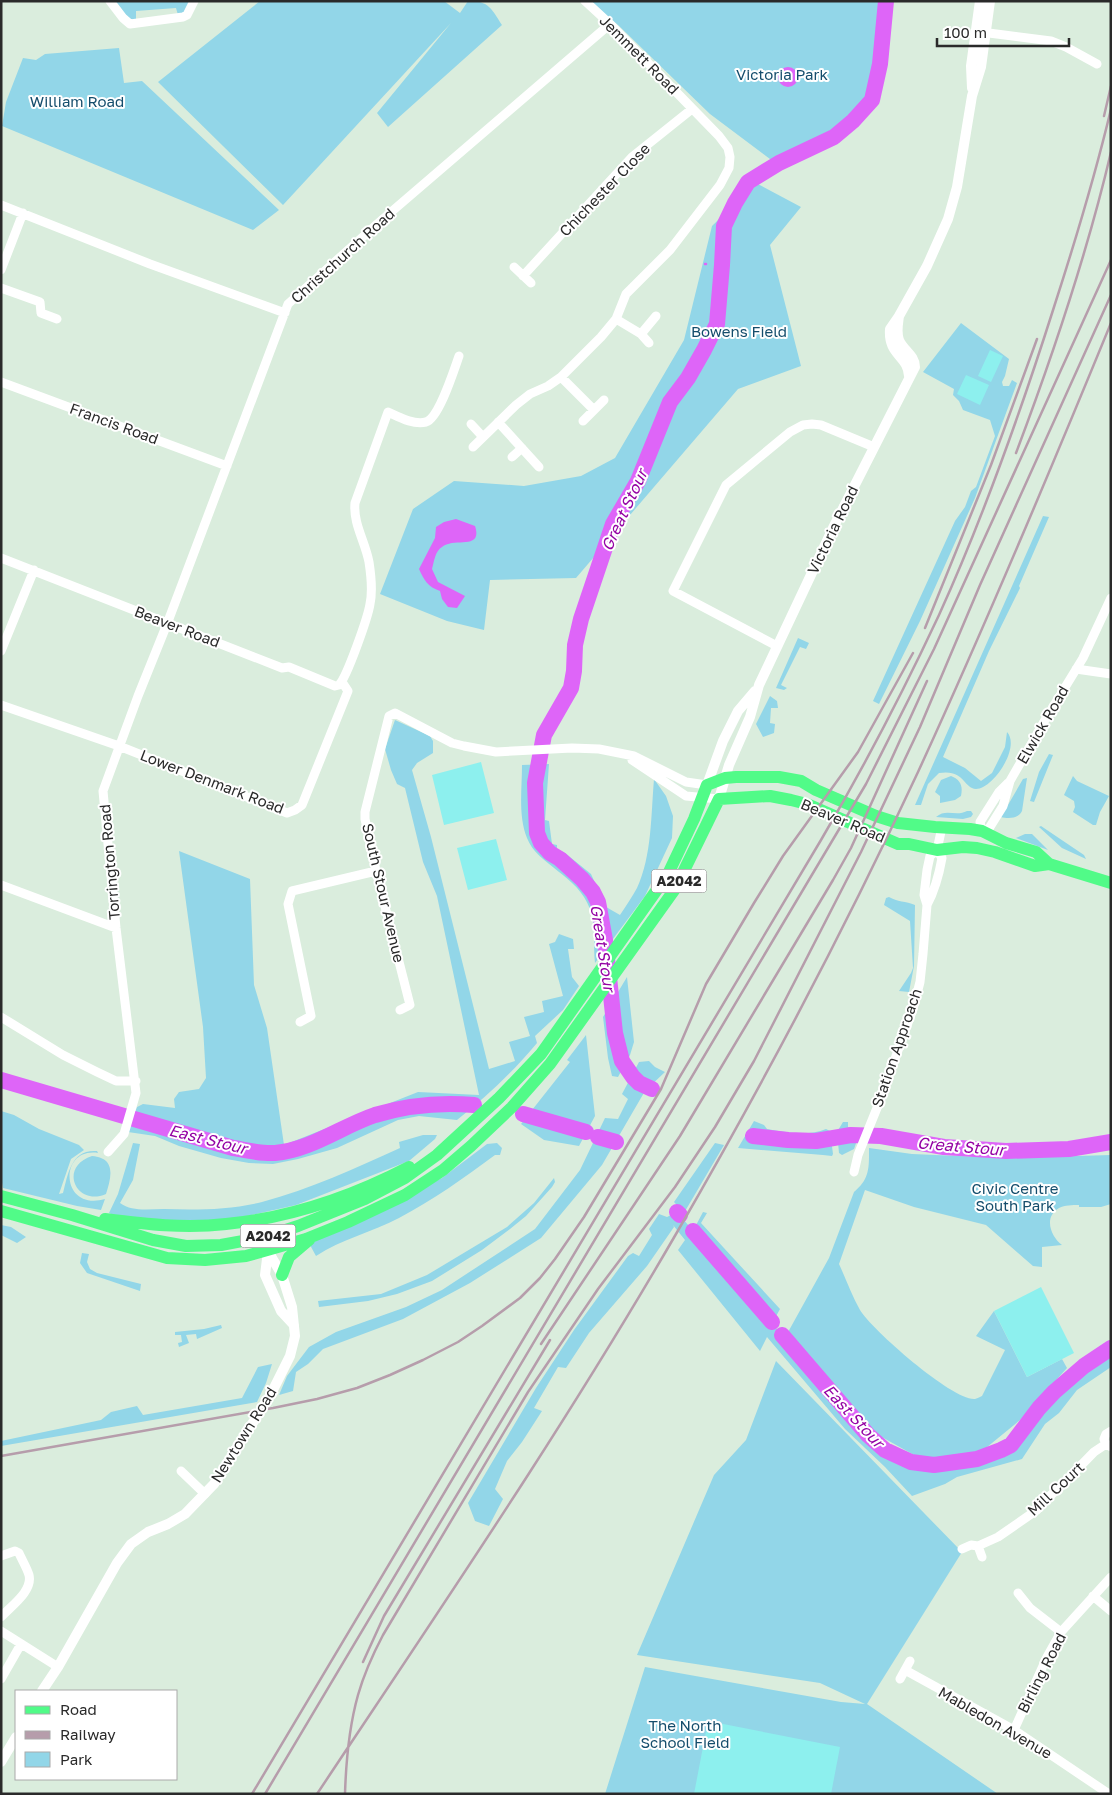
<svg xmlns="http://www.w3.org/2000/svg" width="1112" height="1795" viewBox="0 0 1112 1795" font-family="'Golos Text',sans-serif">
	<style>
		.green { fill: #92d6e8 }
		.pitch { fill: #8df0ee }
		.water { fill: #de65f8 }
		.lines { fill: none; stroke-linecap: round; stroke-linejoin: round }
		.stream { stroke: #de65f8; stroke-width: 2.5 }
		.river { stroke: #de65f8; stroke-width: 16 }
		.minor { stroke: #fff; stroke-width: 9 }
		.tertiary { stroke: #fff; stroke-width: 10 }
		.primary { stroke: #51fb88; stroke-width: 12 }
		.rail { stroke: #b69dab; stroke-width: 2.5 }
		.labels { text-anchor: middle; stroke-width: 4; stroke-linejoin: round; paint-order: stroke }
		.shield { fill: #fff; stroke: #6a6a6a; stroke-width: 1 }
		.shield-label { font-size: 14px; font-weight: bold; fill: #2a2a2a }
		.street-label { font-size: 15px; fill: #2a2a2a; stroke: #fff }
		.park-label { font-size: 15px; fill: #144d6c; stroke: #fff }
		.water-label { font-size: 16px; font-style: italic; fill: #9403a4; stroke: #fff }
	</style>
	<rect width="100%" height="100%" fill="#daeddd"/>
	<!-- green -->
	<path class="green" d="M114,1H190L183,14L178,15L176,8L136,11V20H130Z
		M260,1H444L460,13L468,1C489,1 491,8 502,25L388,127L377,113L451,23L283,205L158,82Z
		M590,1H881L872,84C871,89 870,95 867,99C852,127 802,148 774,162L710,114L618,25Z
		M119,48L124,83L142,81L279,210L253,230L2,126L6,102L23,58L36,60L45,54Z
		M756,183L801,207L770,245L801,366L738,389L576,578L490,580L484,630L447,621L380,594L413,509L454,481L524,486L581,476L615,458L684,340L712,226Z
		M961,323L1009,359L1005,376L1002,382L1003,386H1009L1012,380L1017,383L975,498L920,621L879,704L873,701L955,521L965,507L971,491L976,487L995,436L990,420L963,410L959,401L953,395L954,389L923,372Z
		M1043,516L1049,517L1019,586L1020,588L989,651L943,757L965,768L981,781L992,773L1005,747L1007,732C1021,747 993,789 976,789C963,788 965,769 939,773L928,784L921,805H915Z
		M798,638L809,643L806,649L800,647L781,685L787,688L784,690L776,688Z
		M770,696L777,701L778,708H771L770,723L775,724L774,733L763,737L756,724Z
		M395,720L430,736L433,741V753L417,763L412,770L431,837L489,1069L515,1061L509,1042L530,1036L524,1017L544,1012L542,1001L563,996L549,944L555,942L559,934L573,939L574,949H568L572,977L579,986L563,1010L535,1036L537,1043C513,1072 486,1097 457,1120L419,1116L398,1120L337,1148L298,1159L273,1164L249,1163L221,1158L179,1146L155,1136L128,1132L137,1107L143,1104L175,1108L174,1099L179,1092L199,1089L206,1078L203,1027L179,851L250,879L254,985L267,1028L284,1145L418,1092L479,1095L437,896L423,862L405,788L397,784L391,770L385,749Z
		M1049,754L1053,755L1034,802L1030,801L1039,772Z
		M549,764L545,820L549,821L552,844L557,845V849L565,853L591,874L606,907L620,915C626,906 632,897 637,888C652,856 651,814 654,779L666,796L673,816L672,838L645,896L595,963C593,946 596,926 590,909C578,875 537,865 527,838C518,816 522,789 522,765Z
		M951,776C961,780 963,786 961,796L955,800L940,803V796L935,792L941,780Z
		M1073,776L1077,781L1109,796L1100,812L1096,825H1093L1073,812L1075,807L1074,801L1064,795Z
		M1027,778L1022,811C1018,819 1008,819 1001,817L1023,779Z
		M967,811H971L973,814L971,817L963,819L936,817C946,808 956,817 967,811Z
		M1041,826L1084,855L1086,859L1062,848L1039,827Z
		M1025,834H1032L1048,850L1016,838Z
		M889,897C897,902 906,901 915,905L914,966L909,992L899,991L911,973L913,968L910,921L884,905L886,898Z
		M627,977L634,1042L630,1055L618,1077L612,1076L608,1058L603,1017Z
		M586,1035L595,1116L579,1146L544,1140L521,1124L570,1062L567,1060Z
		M649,1061L655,1067L665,1072L645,1091L602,1165L541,1238L470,1283L403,1319L323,1349L308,1364L296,1372L293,1391L279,1395L287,1376L309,1347L336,1332L406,1307L442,1290L535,1229L580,1170L605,1118L618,1119L628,1099L622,1094L639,1062Z
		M1,1111L14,1115L39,1129L79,1145L84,1150L71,1159L59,1194L63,1193C68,1174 71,1149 97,1151L98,1153C58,1147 60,1212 105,1199L101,1210L77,1206L3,1188L1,1177Z
		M754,1121L764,1125L767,1129C785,1132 808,1137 826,1129L830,1131L833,1154L832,1156L823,1155L738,1148Z
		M843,1122H848V1127L856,1131L857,1128L861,1129L854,1149L842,1155L839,1153L837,1132Z
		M423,1135H437L435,1139L409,1161L296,1205L234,1219L162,1223L117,1217L109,1213L118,1194L133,1143L140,1144L133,1180L120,1203C132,1212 149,1209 164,1209C196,1210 230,1210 262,1202C310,1189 356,1168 400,1148L399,1142Z
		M497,1143L502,1148L500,1155H495C464,1178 433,1200 399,1218C372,1232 342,1239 316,1256L310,1245L317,1240L442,1178L487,1144Z
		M715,1143L724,1145L684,1213L674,1202Z
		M869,1148L912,1154L1005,1158L1111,1155V1204L1101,1207H1079V1205C1072,1205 1065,1205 1059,1208C1043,1217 1051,1237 1062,1245L1042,1247V1267L1033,1266L986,1225L914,1207L865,1190L839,1264C846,1279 852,1296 860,1310C872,1330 953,1401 975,1399C978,1398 980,1397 982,1396L1005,1350L976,1336L994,1311L1027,1377L1062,1359L1067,1368L1020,1420L981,1452L955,1459L923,1460L880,1436L841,1396L787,1334L829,1258L854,1192C870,1179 869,1167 869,1148Z
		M92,1156C117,1158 111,1178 106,1194C76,1207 58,1167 92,1156Z
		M554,1178L555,1182L552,1187L526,1216L510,1229L482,1250L432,1281L397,1294L368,1301L319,1307L318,1301L381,1294L427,1275L507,1227L534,1203Z
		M677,1212L782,1335L885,1450L918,1463L977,1459L1017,1439L1039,1408L1070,1378L1111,1348V1367L1077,1390L1059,1413L1045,1424L1022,1459L957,1477L945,1484L912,1496L885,1467L845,1429L767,1337L760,1351L678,1250L685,1240L673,1225L674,1227L647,1266L589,1333L566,1368L558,1367L534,1408L542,1411L522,1442L507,1461L495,1489L503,1499L489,1526L475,1521L468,1503L536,1388L574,1330L628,1256L633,1253L639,1256L652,1235L649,1229L659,1214L667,1217Z
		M703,1212L707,1213L701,1223L780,1309L774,1320L694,1229Z
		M1,1225L11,1227L26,1237L17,1243L1,1235Z
		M82,1253L89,1254L87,1262L90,1269L97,1273L141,1284L140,1291L87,1273L80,1263Z
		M221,1325L222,1328L197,1339L196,1334L186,1335L189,1343L179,1347L178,1343L182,1342L181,1335H175V1332L204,1329Z
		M776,1361L962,1552L867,1704L998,1794H605L645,1667L841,1702L865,1704L820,1683L637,1655L714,1475L746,1440Z
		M272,1364L266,1383L257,1402L1,1446V1441L101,1420L111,1412L137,1406L143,1415L242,1398L258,1367Z"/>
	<!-- pitch -->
	<path class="pitch" d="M990,350L1003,356L991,382L978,376Z
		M966,375L989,385L980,405L957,394Z
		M481,762L494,813L444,825L432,775Z
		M496,839L507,880L468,890L457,848Z
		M1041,1287L1074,1353L1027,1377L994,1311Z
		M708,1721L840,1747L831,1794H694Z"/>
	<!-- water -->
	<path class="water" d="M778 77a10 10 0 1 1 20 0a10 10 0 1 1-20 0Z
		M456,519L475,526C483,551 454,537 442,547C435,551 434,562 432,569L438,582L465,596L457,608L448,607L442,599L440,591C428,587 424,580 419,569L435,538L436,527L444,522Z"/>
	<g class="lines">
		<!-- stream -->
		<path class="stream" d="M705,264H706
			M718,265H722"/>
		<!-- river -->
		<path class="river" d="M1,1080L233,1148C247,1150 261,1154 275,1153C311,1150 342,1126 375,1115C408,1105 440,1102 474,1105
			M652,1089L639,1083L633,1077L622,1061L615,1033L605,940L598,902L593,892L582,879L560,859L550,853L541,843L537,833L535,783L544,735L571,688L574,671L575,645L581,619L613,524L638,481L670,402L688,378L704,350L717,324L722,265L724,226L735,203L748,182L779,163L834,137L853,121L872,100L880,64L886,1
			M523,1114L586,1132
			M753,1136L788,1140L816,1141L851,1135L881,1136L944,1147L1006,1151L1069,1149L1111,1142
			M598,1137L616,1142
			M677,1212L680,1215
			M693,1231L772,1322
			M782,1335L868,1435L885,1450L911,1462L934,1465L977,1459L1001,1450L1011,1445L1039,1408L1054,1392L1084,1366L1111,1348"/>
		<!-- minor -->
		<path class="minor" d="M110,1L123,18L130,24L183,17L187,15L194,1
			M981,32L1051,41L1066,47L1097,64
			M1,205L150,264L285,313
			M514,267L531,283
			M1,270L23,213
			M523,276L632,157L692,109
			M1,288L40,302L41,313L57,319
			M616,319L641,334L649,343
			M641,334L656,316
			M561,377L594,410
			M1,382L227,466
			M583,421L604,400
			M498,422L539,467
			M471,424L483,437
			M473,447L516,405L530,394L548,386L561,377L601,337L616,319L626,294L670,250L720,185L729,168L730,157L728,148L719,136L610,24L585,1
			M512,457L522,448
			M1,558L282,668L289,667L335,686L339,685C347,677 368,617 370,604C373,590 371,575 369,562C365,541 353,524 355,503L388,412C399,417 413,425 426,422C439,418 454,370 459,356
			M777,646L673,591L726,485L790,432L803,425L812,424L821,425L874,447
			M1,651L34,570
			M1076,669L1111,674
			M1,705L119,746L287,813L295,810L302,805L348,691L342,682
			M632,760L686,796L719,799
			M982,831L988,830L1003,806L1010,781L1045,720L1083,658L1111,598
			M982,831L980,822L999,792L1008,783
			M1,885L116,928
			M927,905C935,890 939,875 942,858L937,850
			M400,1010L410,1005L376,871L365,819V812L389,716L395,713L452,743L464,746L496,752L572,748L599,749L634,756L686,782L707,785
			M1,1017L63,1055L97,1072L116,1081H136
			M300,1022L311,1016L288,904L292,891L376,871
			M108,1152L124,1134L136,1093L116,928L103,791L138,696L167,624L288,304L376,225L610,24
			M854,1172L858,1155L879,1103L913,1009L920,982L923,954L927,905L924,895L927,870L930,856L937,850L942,827
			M1111,1447L1106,1444L1104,1439L1106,1434L1111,1431
			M181,1471L205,1494
			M978,1546L982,1557
			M962,1549L971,1545L978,1546L998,1537L1037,1510L1044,1501L1059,1488L1094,1452L1106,1444
			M1,1556L15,1551L19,1553C22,1560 27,1568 29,1575C33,1591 11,1606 1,1617
			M1018,1593L1030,1608L1061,1632
			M1093,1596L1111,1611
			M1,1631L58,1667
			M905,1670L1014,1730L1109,1794
			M1,1679L21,1644
			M900,1679L910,1661
			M1014,1730L1047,1657L1061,1632L1111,1577"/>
		<!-- tertiary -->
		<path class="tertiary" d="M972,88L971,66L980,1
			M909,376C908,355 888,356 890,329L899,316L927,266L948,219L957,187L972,96L981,67L990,1
			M707,785L723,741L738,711L755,691
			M719,799L729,765L750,717L759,685L834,526L915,367C915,355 903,350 899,340C896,332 898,324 899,316
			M268,1251L265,1275L281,1311L294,1325
			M42,1691L58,1667L117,1563L131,1544L148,1532L168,1524L185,1514L214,1484L271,1394L290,1356L295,1336L292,1307L282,1275L268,1251L266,1244
			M1,1762L16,1737"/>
		<!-- primary -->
		<path class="primary" d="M1,1196L72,1215L153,1240L186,1246L221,1245L264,1237L298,1226L365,1199L405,1178L437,1155L499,1098L541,1054L668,874L694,819L707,785L725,778L736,777H779L801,781L816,790L876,816L898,823L935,827L970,829L982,831L1006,843L1036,852L1049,864L1111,883
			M1,1211L167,1258L205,1260L246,1256L306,1239L348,1222L405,1195L443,1170L471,1146L512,1107L550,1064L675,889L719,799L770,796L791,800L807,804L898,844H909L937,850L963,847L977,848L995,852L1035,866L1049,864
			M105,1219C145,1224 185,1229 226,1224C289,1218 353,1196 409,1167
			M282,1275L289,1257L309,1240"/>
		<!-- rail -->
		<path class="rail" d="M1104,116L1111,86
			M1016,453C1053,355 1087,254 1111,152
			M925,628L991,465L1037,339
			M541,1344L680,1136L833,880L851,848L927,681
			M1,1456L273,1408L317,1399L357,1388L390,1375L423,1360L458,1342L482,1326L520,1298L540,1278L555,1259L584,1217L661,1089L706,984L754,903L783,856L858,752L913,653
			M363,1662L384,1616L550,1340
			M252,1794L821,840C864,767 903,692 939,615C984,516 1021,411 1054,307C1075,242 1095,176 1111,109
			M265,1794L866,784L934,649L1111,260
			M317,1794C440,1609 565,1426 676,1234C763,1084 845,929 918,772C986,624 1049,474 1111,323
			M345,1794C346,1761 349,1727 358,1695C364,1674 373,1654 383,1635L528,1392L598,1289L675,1187L715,1127L754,1061L861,852L920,727L980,585L1111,295"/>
	</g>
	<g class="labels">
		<!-- shield labels -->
		<g class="shield">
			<rect x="651.5" y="869.5" width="55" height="23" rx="4"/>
			<rect x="240.5" y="1224.5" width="55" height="23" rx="4"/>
		</g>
		<g class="shield-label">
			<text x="679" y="886">A2042</text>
			<text x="268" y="1241">A2042</text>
		</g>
		<!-- street labels -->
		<g class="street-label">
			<text transform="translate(639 55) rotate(45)" y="5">Jemmett Road</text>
			<text transform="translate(605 190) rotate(-46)" y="5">Chichester Close</text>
			<text transform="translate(343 256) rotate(-42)" y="5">Christchurch Road</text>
			<text transform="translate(114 424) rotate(20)" y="5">Francis Road</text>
			<text transform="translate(833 530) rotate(-64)" y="5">Victoria Road</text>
			<text transform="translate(177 627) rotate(21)" y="5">Beaver Road</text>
			<text transform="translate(1043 725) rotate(-60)" y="5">Elwick Road</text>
			<text transform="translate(212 782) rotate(21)" y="5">Lower Denmark Road</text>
			<text transform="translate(843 821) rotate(23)" y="5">Beaver Road</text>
			<text transform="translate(110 862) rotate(-95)" y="5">Torrington Road</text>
			<text transform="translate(383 893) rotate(77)" y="5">South Stour Avenue</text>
			<text transform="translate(897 1048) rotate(-71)" y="5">Station Approach</text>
			<text transform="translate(244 1435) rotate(-58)" y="5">Newtown Road</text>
			<text transform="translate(1056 1489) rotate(-43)" y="5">Mill Court</text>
			<text transform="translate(1042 1673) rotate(-63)" y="5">Birling Road</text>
			<text transform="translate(995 1723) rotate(30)" y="5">Mabledon Avenue</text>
		</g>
		<!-- park labels -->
		<g class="park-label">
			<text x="782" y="80">Victoria Park</text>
			<text x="77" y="107">William Road</text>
			<text x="739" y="337">Bowens Field</text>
			<text x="1015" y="1194">Civic Centre<tspan x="1015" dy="17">South Park</tspan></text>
			<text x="685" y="1731">The North<tspan x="685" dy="17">School Field</tspan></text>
		</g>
		<!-- water labels -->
		<g class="water-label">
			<text transform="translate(624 510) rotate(-65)" y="6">Great Stour</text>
			<text transform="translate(603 948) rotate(81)" y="6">Great Stour</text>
			<text transform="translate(208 1139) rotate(14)" y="6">East Stour</text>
			<text transform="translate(961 1146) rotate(5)" y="6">Great Stour</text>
			<text transform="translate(854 1416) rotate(47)" y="6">East Stour</text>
		</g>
	</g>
	<!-- border -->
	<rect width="1112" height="1795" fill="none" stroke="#2a2a2a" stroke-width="5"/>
	<!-- legend -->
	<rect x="15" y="1690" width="162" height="90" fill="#ffffff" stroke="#aaaaaa"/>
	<rect x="25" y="1706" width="25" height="8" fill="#51fb88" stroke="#aaaaaa"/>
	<text x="60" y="1715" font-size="15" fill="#2a2a2a">Road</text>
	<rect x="25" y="1731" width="25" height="8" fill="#b69dab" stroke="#aaaaaa"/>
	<text x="60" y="1740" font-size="15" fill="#2a2a2a">Railway</text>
	<rect x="25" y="1752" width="25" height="15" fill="#92d6e8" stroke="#aaaaaa"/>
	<text x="60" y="1765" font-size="15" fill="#2a2a2a">Park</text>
	<!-- scale -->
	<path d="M937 38v8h132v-8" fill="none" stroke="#2a2a2a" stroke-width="2.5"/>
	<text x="944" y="38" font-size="15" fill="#2a2a2a" stroke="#ffffff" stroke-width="4" paint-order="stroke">100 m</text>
</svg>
